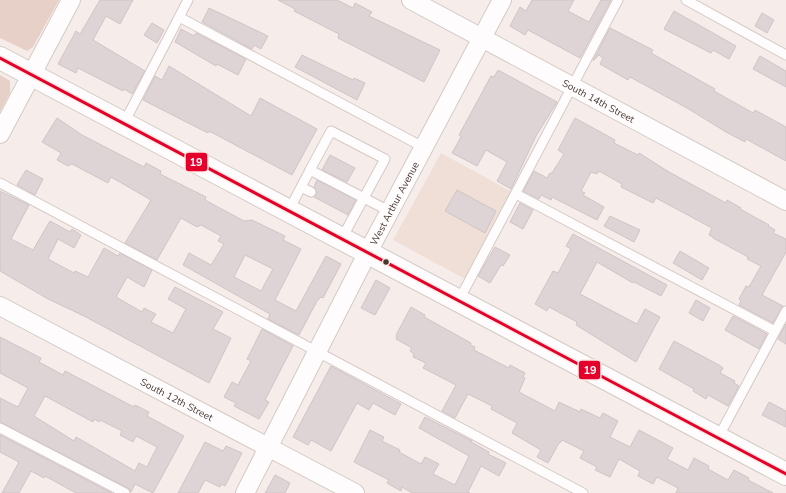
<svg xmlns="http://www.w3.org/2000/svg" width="786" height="493" viewBox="0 0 786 493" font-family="'Nunito Sans',sans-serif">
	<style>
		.commercial { fill: #f0dfd7 }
		.green { fill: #e6d0c7 }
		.building { fill: #ded3d5; stroke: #d0c5c6; fill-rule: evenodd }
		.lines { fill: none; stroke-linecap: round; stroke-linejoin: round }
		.service-casing { stroke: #d4cac5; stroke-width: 11 }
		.minor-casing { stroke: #d4cac5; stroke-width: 20 }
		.tertiary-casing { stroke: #d4cac5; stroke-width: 24 }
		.service { stroke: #fefcfc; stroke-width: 9 }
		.minor { stroke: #fefcfc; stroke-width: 18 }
		.tertiary { stroke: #fefcfc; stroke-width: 22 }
		.bus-1-casing { stroke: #fbebe5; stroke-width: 6 }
		.bus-1 { stroke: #e4002b; stroke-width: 3 }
		.bus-dot { fill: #463731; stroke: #fbebe5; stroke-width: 1.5 }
		.labels { text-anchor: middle; stroke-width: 3; stroke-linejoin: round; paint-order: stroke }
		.street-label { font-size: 10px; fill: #463731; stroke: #fbebe5 }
		.line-badge { stroke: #fbebe5; stroke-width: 1.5 }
		.badge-label { font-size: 11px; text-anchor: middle; font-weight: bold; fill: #fff }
	</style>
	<rect width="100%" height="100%" fill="#f6edea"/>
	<!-- commercial -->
	<path class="commercial" d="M441,153L512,192L465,279L393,240Z"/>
	<!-- green -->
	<path class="green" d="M0,0H59L33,47L27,51L0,38Z
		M0,75L10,81V93L0,112Z"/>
	<!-- building -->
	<path class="building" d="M100,0H133L120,24L106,16L93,40L145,71L132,94L124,89L123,91L78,68L76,73L58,64L76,31L80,34Z
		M278,0H337L353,8L355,3L372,12L369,16L440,50L424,82L338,38L339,34L294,11L295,9Z
		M532,0H574L568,11L589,22L601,0H611L580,58L528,30L525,35L510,26L520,7L526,11Z
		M209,8L268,36L261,49L254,45L252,49L202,22Z
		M674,11L736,46L729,59L713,50L711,53L664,29Z
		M762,13L774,20L767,33L755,26Z
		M152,23L164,30L157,43L144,35Z
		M610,28L653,50L651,53L715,89L714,91L753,113L755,110L786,127V161L746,139L745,142L726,132L687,108L630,77L628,80L600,64L603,58L599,55L593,61Z
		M181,29L194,36L196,33L246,59L238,75L217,64L216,66L175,42Z
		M302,55L353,80L354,78L365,83L357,100L295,67Z
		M760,56L786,71V87L753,69Z
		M169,66L251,116L260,98L317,129L292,175L209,131L208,133L143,100L155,76L162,80Z
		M498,70L557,102L536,136L511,189L497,181L507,162L486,150L477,166L452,153L461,137L459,135L491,76L494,77Z
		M57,118L82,135L109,149L144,167L146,163L161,171L160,174L206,197L205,200L244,221L252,220L285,236L283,240L301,249L275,300L296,311L326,256L341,264L323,298L321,297L317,301L299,335L268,319L270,314L183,265L189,253L211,265L224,244L218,241L221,236L201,225L197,227L181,218L157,260L125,243L151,200L111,177L108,183L72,164L68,166L57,160L61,153L42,142ZM245,255L273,269L261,291L234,277Z
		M575,118L615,140L614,143L638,155L639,153L669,172L726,203L727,200L741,208L740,209L769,225L768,226L775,230L773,233L786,239V252L762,295L783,306L773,323L739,305L741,301L739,299L746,286L749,287L761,266L747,259L748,257L713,238V237L709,235L712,228L656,198L653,203L621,187L622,184L599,171L597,174L591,172L581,191L585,193L583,195L604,207L597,220L552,197L551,200L541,195L539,199L523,191L534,171L547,178L550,173H552L564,154L558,150Z
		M330,155L355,168L347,182L322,170Z
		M26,170L43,179L35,195L17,185Z
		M317,180L356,200L348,215L314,197L317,192L314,187Z
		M457,190L496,211L485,233L445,211Z
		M0,191L29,205L11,239L33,250L50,221L70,232L72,229L81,235L74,248L58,239L48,259L74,273L75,271L88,277L104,248L118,256L120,253L152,270L144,287L127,277L116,297L142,312L144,308L156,314L151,322L173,333L186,309L168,299L175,287L223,312L213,329L231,338L209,383L84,316L48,299L0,271Z
		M520,203L533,210L523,229L510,222Z
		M610,216L640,230L634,242L604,226Z
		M573,234L667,285L661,296L634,282L633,283L597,262L580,294L637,324L645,309L660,317L636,362L576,325L577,322L549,307L547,311L535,304L553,271L558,273L571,249L566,246Z
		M495,247L510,255L503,266L501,265L490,283L478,276Z
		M680,251L709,268L702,280L673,263Z
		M376,280L390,288L375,315L361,308Z
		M696,300L710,308L703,321L689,313Z
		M411,307L425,315L424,317L471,343L470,345L475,347L474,350L509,368L510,365L525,373L523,377L525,378L519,392L555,411L559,402L580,412L581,409L600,418L603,413L618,421L610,437L630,447L639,430L673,448L667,459L688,470L694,458L709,466L708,469L728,480L734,470L749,478L748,480L773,493H676L678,488L657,477L653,484L638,476L640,471L619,459L610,477L595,470L597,467L580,458L584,451L562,440L560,443H559L548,463L537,457L541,450L512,433L517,423L491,409L492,406L468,394L455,418L442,411L456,385L423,368L426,363L413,357L414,354L410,351L412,348L396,339L397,336L396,335Z
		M733,316L767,334L759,349L725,330Z
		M786,324V344L778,339Z
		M262,329L293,346L265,400L269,402L259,419L234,406L236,403L224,397L232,382L238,385L251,361L247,359Z
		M0,337L41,358L39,362L63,375L65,371L134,407L135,405L149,412L147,416L184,436L153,493L135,484L131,492L128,488L0,422V398L18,407L28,388L0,373ZM45,396L93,422L94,419L99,422L100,420L122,431L120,435L133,442L136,436L157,447L147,467L139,463L135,471L76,437L74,441L34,416Z
		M674,341L719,365L723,368L720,373L735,381L734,383L739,386L728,406L708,395L706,399L693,391L694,389L659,369Z
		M331,366L401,404L395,415L373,403L369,410L357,403L331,451L311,440L308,445L293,437Z
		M769,402L786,411V427L762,415Z
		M425,417L472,441L471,442L489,452L488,454L506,463L499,476L481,466L468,492L470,493H412L402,487L401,491L387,483L389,480L354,462L370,430L384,437L382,441L400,450L399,452L421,464L425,457L439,464L433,474L455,485L469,456L419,428Z
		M0,435L112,493H76L45,476L44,478L31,471L19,493H2L19,462L0,452Z
		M205,442L223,451L226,446L242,453L225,486L221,484L220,487L205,480L198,493H178Z
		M275,475L290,483L285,493H265Z"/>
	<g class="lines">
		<!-- service casing -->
		<g class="service-casing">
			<path id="service" d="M686,0L786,55
				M179,17L423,147
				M124,123L188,0
				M0,183L583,493
				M301,187L311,192
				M516,194L775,331
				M289,210L310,170
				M342,238L385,159L331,131L310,170L389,211
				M459,300L618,0
				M0,428L125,493
				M718,438L786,311"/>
		</g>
		<!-- minor casing -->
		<g class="minor-casing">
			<g id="minor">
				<path id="s1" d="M411,0L786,201"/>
				<path d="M0,134L71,0"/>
				<path id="s2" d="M0,306L355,493"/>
				<path id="s3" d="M245,493L368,252L502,0"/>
			</g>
		</g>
		<!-- tertiary casing -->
		<g class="tertiary-casing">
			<path id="tertiary" d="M0,58L786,474"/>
		</g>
		<!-- service -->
		<use href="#service" class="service"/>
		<!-- minor -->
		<use href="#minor" class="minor"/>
		<!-- tertiary -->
		<use href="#tertiary" class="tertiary"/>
		<!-- bus-1 casing -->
		<g class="bus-1-casing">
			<path id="bus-1" d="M0,58L786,474"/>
		</g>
		<!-- bus-1 -->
		<use href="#bus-1" class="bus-1"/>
	</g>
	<!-- markers -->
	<circle class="bus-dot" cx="386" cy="262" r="3.5"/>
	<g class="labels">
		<!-- street labels -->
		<g class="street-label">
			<text dy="4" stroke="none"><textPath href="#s1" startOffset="213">South 14th Street</textPath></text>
			<text dy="4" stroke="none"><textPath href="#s3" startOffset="326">West Arthur Avenue</textPath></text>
			<text dy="4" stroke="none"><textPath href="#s2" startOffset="200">South 12th Street</textPath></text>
		</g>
	</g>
	<g class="line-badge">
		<rect x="185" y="152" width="23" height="20" rx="4" fill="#e4002b"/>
		<rect x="578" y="360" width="23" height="20" rx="4" fill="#e4002b"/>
	</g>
	<g class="badge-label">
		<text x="196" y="166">19</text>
		<text x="590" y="374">19</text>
	</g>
</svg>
